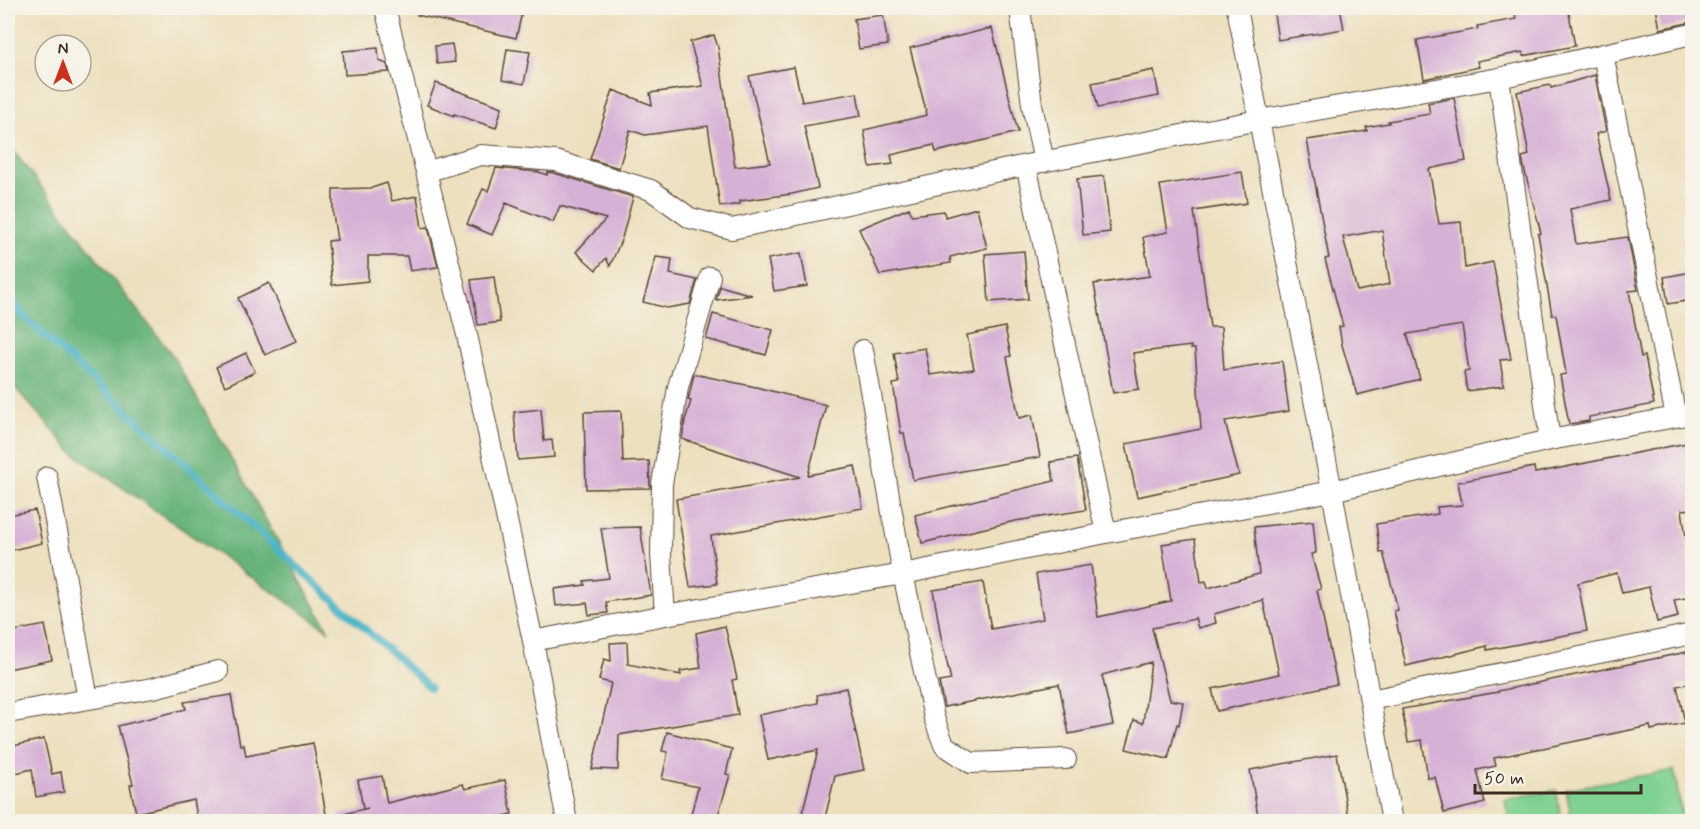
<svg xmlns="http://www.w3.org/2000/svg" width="1700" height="829" viewBox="0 0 1700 829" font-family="Mynerve,sans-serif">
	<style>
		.green { fill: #7fd192; stroke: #5d7e58; stroke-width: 1.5 }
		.forest { fill: #67b37c; stroke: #516e4d; stroke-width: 1.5 }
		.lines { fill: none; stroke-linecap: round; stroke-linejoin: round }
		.stream { stroke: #48b2c6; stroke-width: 7 }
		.building { fill: #d6b1d6; fill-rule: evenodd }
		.street-casing { stroke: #564536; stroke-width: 22 }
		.street { stroke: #fff; stroke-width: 20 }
	</style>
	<rect width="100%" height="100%" fill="#f7f3e8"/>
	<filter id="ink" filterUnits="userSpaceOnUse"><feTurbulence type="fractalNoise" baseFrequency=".0167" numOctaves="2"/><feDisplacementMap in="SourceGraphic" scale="12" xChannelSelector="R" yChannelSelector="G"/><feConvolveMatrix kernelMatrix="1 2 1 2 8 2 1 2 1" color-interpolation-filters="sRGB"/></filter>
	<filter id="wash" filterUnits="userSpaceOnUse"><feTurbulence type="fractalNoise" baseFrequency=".008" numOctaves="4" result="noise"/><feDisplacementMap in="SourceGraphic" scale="24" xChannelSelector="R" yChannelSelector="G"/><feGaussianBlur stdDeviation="1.35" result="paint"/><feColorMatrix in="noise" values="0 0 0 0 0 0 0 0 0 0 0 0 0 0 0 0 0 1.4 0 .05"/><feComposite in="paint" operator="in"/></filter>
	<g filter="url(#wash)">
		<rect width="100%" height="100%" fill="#ede0bf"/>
		<!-- green -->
		<path class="green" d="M1674,770L1683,821H1572L1566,789Z
			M1556,790L1562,821H1509L1505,799Z"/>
		<!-- forest -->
		<path class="forest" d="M8,144L173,356L329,631L74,454L8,380Z"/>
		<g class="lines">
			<!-- stream -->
			<path class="stream" d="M8,291L22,315L430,688"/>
		</g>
		<g id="blocks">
			<!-- building -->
			<path class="building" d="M418,8H523L516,38L417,15Z
				M1273,8H1340L1344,29L1278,40Z
				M1549,8H1568L1575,46L1523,56V52L1477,61L1479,67L1424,79L1417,40L1478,29L1477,26L1516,19L1515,14Z
				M1656,8H1692V22L1660,29Z
				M883,15L888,45L859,49L854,19Z
				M992,28L1018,132L936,152L934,145L891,155L893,164L870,167L864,130L927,115L910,48Z
				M714,35L718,47L735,167L770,163L749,76L794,67L802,102L857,93L861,116L804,126L818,188L792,194L740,201V204L720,207L708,126L645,135L630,130L619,168L590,159L613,90L652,105L650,93L703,86L690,42Z
				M452,44L455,62L437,64L435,46Z
				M378,48L379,61L387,64L389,72L345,75L343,51Z
				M507,49L530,52L524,84L502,80Z
				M1154,70L1159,96L1098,108L1092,83Z
				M1595,75L1606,131L1596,134L1611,200L1570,209L1576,244L1628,237L1638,290L1629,291L1641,357L1645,356L1654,404L1589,417V421L1569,424L1560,375L1566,374L1556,315H1552L1538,234L1541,233L1524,168L1522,157L1529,155L1517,92L1550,85L1551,88Z
				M436,83L502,107L496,128L454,114V116L427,105Z
				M1454,98L1466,161L1429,169L1439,224L1461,222L1465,268L1493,262L1511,359L1500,360L1504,386L1467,391L1464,372L1469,371L1462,325L1407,334L1420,379L1357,395L1342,345L1339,327L1343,326L1325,259L1329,258L1307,140L1367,131L1366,127L1389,123L1388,121L1430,114L1428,103ZM1382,230L1390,284L1357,291L1343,237Z
				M496,168L539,172L547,175L548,172L554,173L633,197L622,238L610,266L606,258L596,270L576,252L606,219L560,206L553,222L506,203L492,235L467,224L483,189L488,191Z
				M1242,172L1247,203L1194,211L1210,327H1221L1224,370L1282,361L1289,411L1225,421L1239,475L1137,497L1126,444L1201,429L1195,349H1191V346L1133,353L1139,389L1113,393L1094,284L1150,276L1143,237L1168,232L1160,185Z
				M1104,176L1110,232L1083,235L1077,179Z
				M387,183L392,201L417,196L422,228L428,227L438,267L410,271L407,256H368V281L332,285L328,241L337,240L333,214V189L372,188Z
				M909,208L912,215L944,211L945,217L977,208L987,248L950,257L951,263L880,275L859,229Z
				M1024,251L1028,299L989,302L985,254Z
				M801,253L807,286L774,291L768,259Z
				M656,257L672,259L670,274L697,280L690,304L667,308L643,302Z
				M1692,272V300L1668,304L1664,277Z
				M494,277L500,322L478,325L471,280Z
				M269,283L296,341L265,355L238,298Z
				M720,286L752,295L716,300Z
				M713,314L773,330L766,355L706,339Z
				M1005,327L1011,356L1007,357L1019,418L1032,415L1040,457L913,480L904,433H901L893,384L899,383L894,353L925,348L930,375L974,369L967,335Z
				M246,353L255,372L225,386L216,367Z
				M694,374L756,387L826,405L808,475L855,466L863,508L711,536L717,584L690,587L676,499L800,477L682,439L685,420L691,401L688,400Z
				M541,409L544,441L552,440L554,457L518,460L514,412Z
				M621,411L623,462L649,461L650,488L586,489L584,412Z
				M1692,442V509L1682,510L1692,579V597L1674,600L1678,617L1657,622L1649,587L1622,593L1617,573L1578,583L1587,631L1487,650V646L1406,666L1394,611L1398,610L1383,552L1380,553L1376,524L1438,514L1437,507L1462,505L1458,482L1534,467L1535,473Z
				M1077,458L1086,510L1015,521L922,543L915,515L1054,481L1050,462Z
				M35,510L42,543L8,551V515Z
				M1313,521L1316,553L1311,554L1321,589L1317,590L1337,684L1217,711L1212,689L1279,674L1263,600L1214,614L1216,623L1198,628L1195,617V619L1152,628L1170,700L1183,702L1179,725L1177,724L1168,759L1126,749L1134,720L1143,723L1151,662L1102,675L1113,725L1069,734L1059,684L944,707L939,682L951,680L941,637L933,590L983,582L991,629L1043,619L1036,574L1091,565L1098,617L1171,601L1162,544L1195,539L1201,582L1206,581L1208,588L1259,574L1254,527Z
				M640,527L651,595L606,602L608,613L589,615L587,603L556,606L554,589L585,585L584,581L609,578L601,528Z
				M45,625L52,660L8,669V632Z
				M725,626L737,679L732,680L738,715L619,735L618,770L592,769L611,683L599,680L604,659L611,661L610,643L627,642L628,664L681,675L680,671L701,668L696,633Z
				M1692,651V683L1677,686L1685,723L1651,730L1650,726L1494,758L1496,766L1477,770L1485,803L1444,813L1435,777L1428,778L1422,740L1408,742L1402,709L1498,692V691Z
				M846,688L864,770L835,776L824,822H800L818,750L768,760L759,715L818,703L817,695Z
				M231,695L240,745H244L246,756L313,743L326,814L321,815L322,822H198L194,800L136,813L130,785L133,784L118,726L186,709L184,702Z
				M667,732L732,749L726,774L730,775L716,822H689L698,787L662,779L668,752L662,751Z
				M44,739L52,774L61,772L64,792L36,797L32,769L8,775V747Z
				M1337,754L1349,822H1259L1250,770Z
				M382,776L387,803L463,784L465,789L505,780L512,814L478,822H340L339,815L368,808L363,809L358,780Z"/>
		</g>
	</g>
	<g filter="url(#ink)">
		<use href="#blocks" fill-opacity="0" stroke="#564536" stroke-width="1.5"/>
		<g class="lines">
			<!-- street casing -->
			<g class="street-casing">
				<path id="street" d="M385,8L467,335L533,641L567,822
					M1020,8L1032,105L1044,162
					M1237,8L1332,491L1392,822
					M1603,54L1676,417
					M1499,78L1550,440
					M1026,165L1106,533
					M426,172L481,155L556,161L651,190L690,218L732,229L1026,165L1259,120L1499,78L1692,34
					M863,350L903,574L934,718L944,745L971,763L1066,759
					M47,477L88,699
					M665,615L661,555L662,484L678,387L710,277
					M533,641L665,615L903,574L1106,533L1332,491L1550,440L1692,414
					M1370,700L1692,634
					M8,713L153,688L218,671"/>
			</g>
			<!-- street -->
			<use href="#street" class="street"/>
		</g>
	</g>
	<!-- margin -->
	<rect width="1700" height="829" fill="none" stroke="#f7f3e8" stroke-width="30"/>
	<!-- north arrow -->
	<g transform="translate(63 63)"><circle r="28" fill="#f7f3e8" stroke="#aca397" stroke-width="1.5"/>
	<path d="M0-4.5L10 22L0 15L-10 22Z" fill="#c8321e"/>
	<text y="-9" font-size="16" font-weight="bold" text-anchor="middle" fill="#3b2a1e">N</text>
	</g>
	<!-- scale -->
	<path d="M1475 784v9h166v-9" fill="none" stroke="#3b2a1e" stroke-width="3"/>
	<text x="1484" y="784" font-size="18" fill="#3b2a1e" stroke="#f7f3e8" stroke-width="4.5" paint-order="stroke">50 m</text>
</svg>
